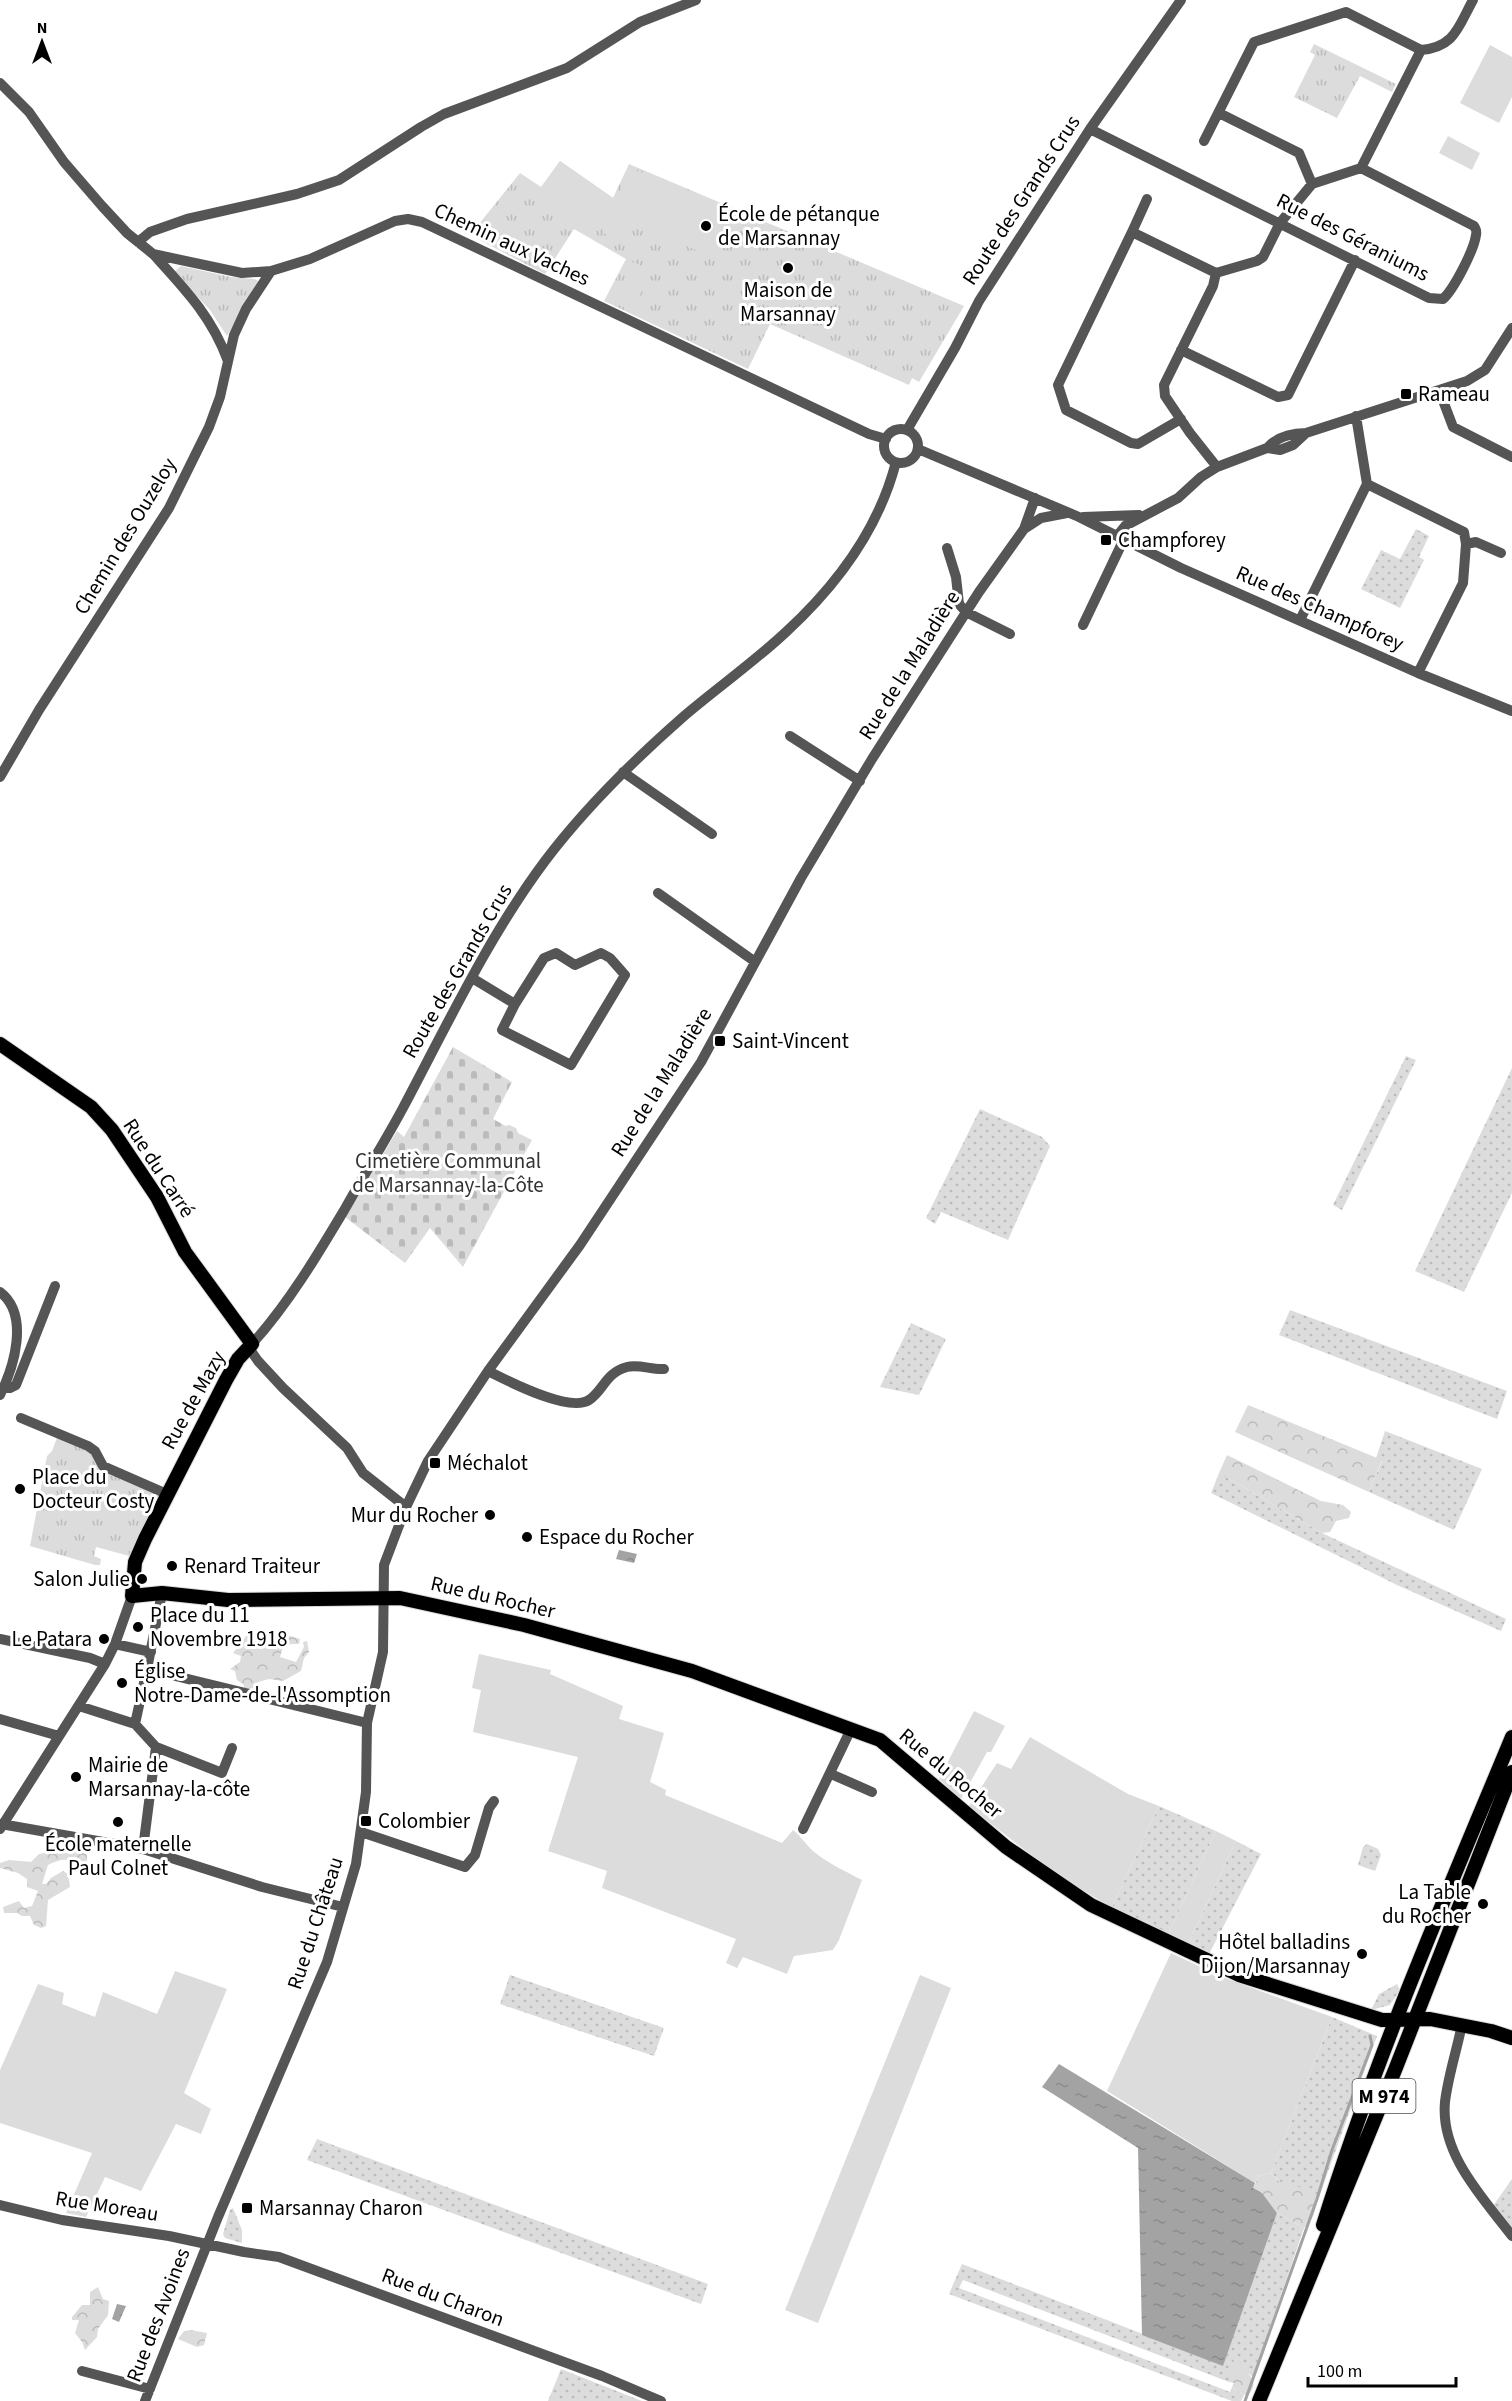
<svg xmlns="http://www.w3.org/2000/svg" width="1512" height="2401" viewBox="0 0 1512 2401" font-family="'Source Sans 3',sans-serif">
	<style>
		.grass { fill: url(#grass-dots) }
		.forest { fill: url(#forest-crowns) }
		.cemetery { fill: url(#cemetery-stones) }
		.park { fill: url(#park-tufts) }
		.garden { fill: #dcdcdc }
		.water { fill: url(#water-ripples) }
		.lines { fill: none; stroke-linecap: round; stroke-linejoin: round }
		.stream { stroke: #a3a3a3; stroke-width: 3 }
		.major-casing { stroke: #dbdbdb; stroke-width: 16 }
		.minor { stroke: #555; stroke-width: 10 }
		.major { stroke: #000; stroke-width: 14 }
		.poi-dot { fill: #000; stroke: #fff; stroke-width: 2 }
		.labels { text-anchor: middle; stroke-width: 6; stroke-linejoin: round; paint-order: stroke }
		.shield { fill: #fff; stroke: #4c4c4c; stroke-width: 1.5 }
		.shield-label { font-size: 20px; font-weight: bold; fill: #000 }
		.street-label { font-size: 21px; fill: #000; stroke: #fff }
		.poi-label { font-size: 21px; fill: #000; stroke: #fff; text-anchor: start }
		.park-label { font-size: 21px; fill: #333; stroke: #fff }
	</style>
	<defs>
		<pattern id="grass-dots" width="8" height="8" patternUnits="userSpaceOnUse" patternTransform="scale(1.5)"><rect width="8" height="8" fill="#dcdcdc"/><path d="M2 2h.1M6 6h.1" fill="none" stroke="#bbb" stroke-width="1.8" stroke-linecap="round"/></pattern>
		<pattern id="forest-crowns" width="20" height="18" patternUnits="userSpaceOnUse" patternTransform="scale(1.5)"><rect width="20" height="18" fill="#dcdcdc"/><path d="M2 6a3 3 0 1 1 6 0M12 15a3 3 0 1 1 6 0" fill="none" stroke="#bbb"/></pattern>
		<pattern id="cemetery-stones" width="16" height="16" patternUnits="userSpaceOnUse" patternTransform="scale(1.5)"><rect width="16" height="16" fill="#dcdcdc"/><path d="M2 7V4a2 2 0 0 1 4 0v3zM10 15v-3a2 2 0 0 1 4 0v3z" fill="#bbb"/></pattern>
		<pattern id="park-tufts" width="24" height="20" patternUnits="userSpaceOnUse" patternTransform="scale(1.5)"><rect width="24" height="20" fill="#dcdcdc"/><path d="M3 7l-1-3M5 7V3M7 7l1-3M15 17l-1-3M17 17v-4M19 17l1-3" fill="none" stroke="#bbb"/></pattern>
		<pattern id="water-ripples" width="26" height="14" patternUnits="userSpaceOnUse" patternTransform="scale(1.5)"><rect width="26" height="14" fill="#a3a3a3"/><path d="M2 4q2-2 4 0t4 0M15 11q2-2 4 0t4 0" fill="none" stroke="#8b8b8b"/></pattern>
	</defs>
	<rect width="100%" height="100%" fill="#fff"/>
	<!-- grass -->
	<path class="grass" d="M1416,529L1429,536L1419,557L1424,560L1400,608L1361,589L1381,550L1400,559Z
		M1406,1056L1416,1060L1342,1210L1333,1205Z
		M1512,1068V1193L1464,1292L1415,1271Z
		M980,1109L1042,1137L1050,1146L1008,1240L941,1212L935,1224L926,1218Z
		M1290,1310L1507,1391L1497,1419L1279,1335Z
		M911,1323L946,1339L919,1395L880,1387Z
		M1385,1431L1482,1469L1454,1530L1369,1492L1382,1461L1376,1458Z
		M1219,1473L1322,1533L1506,1619L1501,1631L1397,1585L1211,1493Z
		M1159,1806L1216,1831L1168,1935L1112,1907Z
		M1236,1841L1261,1854L1209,1954L1188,1944Z
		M1367,1844L1378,1849L1381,1855L1375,1871L1358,1865L1363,1847Z
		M510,1975L664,2028L654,2056L500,2004Z
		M1397,1984L1400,1990L1390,2005L1371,2010L1379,1994Z
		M1332,2017L1377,2036L1316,2205C1306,2184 1296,2192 1283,2184C1279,2181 1275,2176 1271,2173Z
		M317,2139L708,2284L701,2304L307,2160Z
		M1512,2179V2233L1493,2206Z
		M233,2208L242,2230V2243L225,2238L223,2234L230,2210Z
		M1277,2213L1304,2228L1253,2377L1245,2371L1231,2368L1229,2382L963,2280L959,2288L1230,2392L1232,2387L1244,2395L1241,2401H1232L949,2294L962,2264L1223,2365Z
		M561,2369L642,2401H548Z"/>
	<!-- forest -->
	<path class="forest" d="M1248,1405L1382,1460L1369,1492L1235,1432Z
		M1227,1455L1321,1501L1343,1505L1351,1512L1349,1518L1336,1521L1330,1532L1322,1533L1219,1473Z
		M247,1635L251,1636L255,1641H268L270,1649L278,1639L290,1636L300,1639L299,1644H291L283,1647L280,1657L296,1662L304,1647L303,1642L307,1641L309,1652L304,1658L301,1671L283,1681L269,1679L255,1683L252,1690L244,1688V1685L237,1680L235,1671L230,1669L240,1662L241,1656L233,1653Z
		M71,1841C89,1841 87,1851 87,1866L81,1868C69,1857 62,1858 48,1865L42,1884H46L51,1878L63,1871L68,1874L70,1887L48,1900L46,1926L41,1928L34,1925L30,1916H22L17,1913H4L3,1907L19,1901L24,1908L32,1906L38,1891L27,1887V1879L18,1873L0,1868V1863L9,1860L31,1862L39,1854L54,1851Z
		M1271,2173C1275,2176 1278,2181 1282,2183C1287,2186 1292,2185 1297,2186C1320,2192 1320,2214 1304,2228L1277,2213L1262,2193L1253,2188L1259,2176Z
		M98,2287L103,2299L109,2301L108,2315L98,2329L97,2337L85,2350L82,2342L75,2333L79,2320H72V2317L82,2305H90V2292Z
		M191,2330L207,2333L204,2345L197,2347L178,2339L184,2331Z
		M1237,2357H1241L1242,2366C1249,2376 1259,2380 1250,2393L1244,2395L1232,2387L1234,2383L1229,2382C1228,2376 1231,2371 1230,2365Z"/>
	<!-- cemetery -->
	<path class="cemetery" d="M453,1047L512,1082L493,1119L506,1126L509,1125L516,1128L518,1133L532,1140L463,1267L430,1228L405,1263L345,1217L397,1131L404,1137Z"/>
	<!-- park -->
	<path class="park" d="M1314,44L1396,84L1392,92L1360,76L1337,118L1294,97L1315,55L1310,52Z
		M560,161L613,198L629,164L964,306L919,382L912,378L909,385L770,324L748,369L604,301L626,259L574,229L545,274L470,235L520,173L541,187Z
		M181,266L231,277L254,279L258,281L227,336L210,310L174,272Z
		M58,1435L91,1451L101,1468L161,1493L133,1557L96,1547L94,1556L101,1559L100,1565H95L30,1546L47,1456L52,1451Z"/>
	<!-- garden -->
	<path class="garden" d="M1490,45L1512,57V97L1499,123L1460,103Z
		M1448,136L1480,153L1472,170L1439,153Z
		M560,161L613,198L591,229L538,192Z
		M630,168L728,206L709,255L627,223L620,240L603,233Z
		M633,262L652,271L632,311L612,302Z
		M479,1654L551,1670L550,1674L623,1706L619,1719L664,1733L650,1782L666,1790L665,1795L782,1843L793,1830C801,1836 805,1844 813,1851C827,1863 845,1871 862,1880L839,1940L833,1950L794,1956L787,1974L743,1957L737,1968L726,1963L736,1939L602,1888L607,1871L548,1851L578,1757L473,1732L481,1690L472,1688Z
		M974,1711L1005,1726L991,1752H987L961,1799L939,1779Z
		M1030,1737L1128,1794L1159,1806L1112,1907C1060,1879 1015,1843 969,1806L997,1763L1011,1769Z
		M1216,1831L1236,1841L1188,1944L1168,1935Z
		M1171,1953L1222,1977L1332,2017L1271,2173L1259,2176L1255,2183L1107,2091Z
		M175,1971L227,1989L184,2093L211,2109L201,2134L176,2124L141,2191L105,2177L86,2217L66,2213L92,2153L0,2123V2070L38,1984L64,1993L62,2004L95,2017L103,1992L157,2014Z
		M920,1975L951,1988L818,2323L785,2310Z"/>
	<!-- water -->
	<path class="water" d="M619,1550L637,1554L634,1563L616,1559Z
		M1059,2064L1255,2183L1253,2188L1262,2193L1277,2213L1223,2366L1142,2335L1138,2148L1042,2087Z
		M117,2304L126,2306L119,2322L112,2319Z"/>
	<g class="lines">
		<!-- stream -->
		<path class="stream" d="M1245,2401L1317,2199L1332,2150L1372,2045L1370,2036"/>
		<!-- major casing -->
		<g class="major-casing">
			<path id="major" d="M0,1044L91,1107L112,1130L157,1197L185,1252L252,1344L238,1359L226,1380L145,1539L135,1562L132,1596L162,1593L228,1600L400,1598L524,1625L692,1671L880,1740L1006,1847L1091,1905L1239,1975L1382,2020L1430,2019L1491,2031L1512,2038
				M1323,2225C1375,2059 1445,1898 1512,1737
				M1259,2401L1395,2070L1512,1772"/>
		</g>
		<!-- minor -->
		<path class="minor" d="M0,83L29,112L64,162L102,206L127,233L153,254L242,273L271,271L310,259L395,221L408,219L422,222L869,434L886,439
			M1219,113L1299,153L1312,184
			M1090,129L1429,298L1443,299C1454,289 1474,250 1476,235C1477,230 1476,230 1474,226L1361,168
			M1204,141L1254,42L1346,12L1421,50
			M1132,232L1147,199
			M138,242L150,232L187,219L297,194L339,180L421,127L444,114L567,68L640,22L696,0
			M154,255C185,289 212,317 228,361
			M1181,350L1278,397L1288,395L1355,260
			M1439,390L1453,427L1512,457
			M1356,416L1367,484L1464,532L1466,544L1463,583L1418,673
			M1181,419L1138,444L1131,443L1066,410L1058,385L1132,232L1216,273
			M884 446a17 17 0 1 1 34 0a17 17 0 1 1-34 0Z
			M907,430L955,348L979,301L1008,256L1090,129L1181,0
			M1267,448C1277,437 1290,433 1306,433L1467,381L1485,370L1512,328
			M918,449L1079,517L1181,568L1418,673L1512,711
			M1217,467L1190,433L1165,396L1164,385L1213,286L1216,273L1257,261L1263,257L1280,223L1312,184L1361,168L1421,50C1455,47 1458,27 1473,0
			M1083,517L1139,515
			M1024,529L1041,518L1067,513
			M1117,536L1125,526L1178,498L1201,477L1217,467L1267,448L1280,450L1293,445L1306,433
			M1466,544L1476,542L1501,553
			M947,548L956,577L959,604L966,612L1010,634
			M1300,620L1367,484
			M1083,625L1124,539
			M790,736L860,781
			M623,772L712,834
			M0,777L39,710L169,508L209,427L220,397L234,335L246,309L271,271
			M658,893L754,961
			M472,978L515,1004L502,1030L571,1065L625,975L610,958L601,953L575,965L556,953L544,958L515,1004
			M0,1292C30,1315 14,1367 0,1395
			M252,1344C289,1303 318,1254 346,1207C365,1173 386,1140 404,1106C448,1023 489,936 545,861C585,808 634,760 683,717C717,688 754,662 786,632C836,586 879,528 896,462
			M249,1348L258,1361L283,1388L347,1448L363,1473L406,1507
			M488,1371C508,1381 569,1413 589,1400C604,1390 605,1373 627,1367C639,1364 652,1370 664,1369
			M3,1388H10L16,1385L55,1286
			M21,1418L88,1446L95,1451L103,1466L167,1494
			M162,1593L147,1669L367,1723
			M0,1639L90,1658L105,1664
			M115,1644L151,1652
			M79,1706L135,1724L156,1747L143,1849
			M0,1719L59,1736
			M135,1724L147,1669
			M156,1747L222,1773L232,1748
			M831,1774L872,1792
			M1,1824L143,1849L262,1887L343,1907
			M0,1829L105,1664L115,1644L132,1596
			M803,1829L851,1729
			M361,1832L465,1867L475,1855L489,1808L494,1801
			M1462,2024C1457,2050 1448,2076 1445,2102C1440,2154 1483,2198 1512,2236
			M0,2205L62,2220L169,2236L244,2252L279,2257L602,2376L661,2401
			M82,2371L150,2389
			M145,2401L218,2217L327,1962L356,1864L366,1792L367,1723L383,1652L384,1565L406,1507L428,1461L488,1371L580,1245L701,1062L801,878L872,759L979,592L1024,529L1035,498"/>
		<!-- major -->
		<use href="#major" class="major"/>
	</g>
	<!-- markers -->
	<g class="poi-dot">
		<circle cx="706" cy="226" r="6"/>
		<circle cx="788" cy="268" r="6"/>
		<rect x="1400" y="388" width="12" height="12" rx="3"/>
		<rect x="1100" y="534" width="12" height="12" rx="3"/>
		<rect x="714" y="1035" width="12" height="12" rx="3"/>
		<rect x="429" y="1457" width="12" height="12" rx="3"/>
		<circle cx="20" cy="1489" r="6"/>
		<circle cx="490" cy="1515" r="6"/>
		<circle cx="527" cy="1537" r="6"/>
		<circle cx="172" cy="1566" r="6"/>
		<circle cx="142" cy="1579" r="6"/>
		<circle cx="138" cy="1627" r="6"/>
		<circle cx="104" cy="1639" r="6"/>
		<circle cx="122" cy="1683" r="6"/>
		<circle cx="76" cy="1777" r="6"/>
		<rect x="360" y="1815" width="12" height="12" rx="3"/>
		<circle cx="118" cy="1822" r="6"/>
		<circle cx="1483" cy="1904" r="6"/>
		<circle cx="1362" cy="1954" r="6"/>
		<rect x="241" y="2202" width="12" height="12" rx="3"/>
	</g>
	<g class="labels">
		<!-- shield labels -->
		<rect class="shield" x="1352.5" y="2079" width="63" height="34" rx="4.5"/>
		<g class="shield-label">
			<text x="1384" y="2103">M 974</text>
		</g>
		<!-- street labels -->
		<g class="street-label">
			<text transform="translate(1021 200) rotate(-57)" y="7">Route des Grands Crus</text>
			<text transform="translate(1353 237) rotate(27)" y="7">Rue des Géraniums</text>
			<text transform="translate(512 244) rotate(25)" y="7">Chemin aux Vaches</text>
			<text transform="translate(125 536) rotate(-59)" y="7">Chemin des Ouzeloy</text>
			<text transform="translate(1320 608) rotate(24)" y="7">Rue des Champforey</text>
			<text transform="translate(909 665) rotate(-58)" y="7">Rue de la Maladière</text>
			<text transform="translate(457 971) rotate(-60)" y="7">Route des Grands Crus</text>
			<text transform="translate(661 1082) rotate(-58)" y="7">Rue de la Maladière</text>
			<text transform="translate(159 1168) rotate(57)" y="7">Rue du Carré</text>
			<text transform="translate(193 1400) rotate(-61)" y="7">Rue de Mazy</text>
			<text transform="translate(493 1597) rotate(13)" y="7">Rue du Rocher</text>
			<text transform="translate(951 1773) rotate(40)" y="7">Rue du Rocher</text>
			<text transform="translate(315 1923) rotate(-72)" y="7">Rue du Château</text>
			<text transform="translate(107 2206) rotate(9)" y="7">Rue Moreau</text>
			<text transform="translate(443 2297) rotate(21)" y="7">Rue du Charon</text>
			<text transform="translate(158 2315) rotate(-69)" y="7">Rue des Avoines</text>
		</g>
		<!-- poi labels -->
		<g class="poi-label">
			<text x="718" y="221">École de pétanque<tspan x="718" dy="24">de Marsannay</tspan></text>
			<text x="788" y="297" text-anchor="middle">Maison de<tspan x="788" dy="24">Marsannay</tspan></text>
			<text x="1418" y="401">Rameau</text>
			<text x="1118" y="547">Champforey</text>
			<text x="732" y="1048">Saint-Vincent</text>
			<text x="447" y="1470">Méchalot</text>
			<text x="32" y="1484">Place du<tspan x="32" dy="24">Docteur Costy</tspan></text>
			<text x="478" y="1522" text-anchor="end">Mur du Rocher</text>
			<text x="539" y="1544">Espace du Rocher</text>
			<text x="184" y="1573">Renard Traiteur</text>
			<text x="130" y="1586" text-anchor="end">Salon Julie</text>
			<text x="150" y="1622">Place du 11<tspan x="150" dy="24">Novembre 1918</tspan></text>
			<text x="92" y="1646" text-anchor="end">Le Patara</text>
			<text x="134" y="1678">Église<tspan x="134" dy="24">Notre-Dame-de-l'Assomption</tspan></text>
			<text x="88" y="1772">Mairie de<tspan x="88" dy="24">Marsannay-la-côte</tspan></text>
			<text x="378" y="1828">Colombier</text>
			<text x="118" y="1851" text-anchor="middle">École maternelle<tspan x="118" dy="24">Paul Colnet</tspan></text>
			<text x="1471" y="1899" text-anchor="end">La Table<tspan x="1471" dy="24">du Rocher</tspan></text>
			<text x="1350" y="1949" text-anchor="end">Hôtel balladins<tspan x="1350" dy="24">Dijon/Marsannay</tspan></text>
			<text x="259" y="2215">Marsannay Charon</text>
		</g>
		<!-- park labels -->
		<g class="park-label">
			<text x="448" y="1168">Cimetière Communal<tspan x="448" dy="24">de Marsannay-la-Côte</tspan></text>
		</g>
	</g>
	<!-- north arrow -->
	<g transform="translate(42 42)" stroke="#ffffff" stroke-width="4.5" paint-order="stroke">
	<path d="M0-4.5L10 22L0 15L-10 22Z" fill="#000000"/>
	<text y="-9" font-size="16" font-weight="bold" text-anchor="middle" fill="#000000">N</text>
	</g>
	<!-- scale -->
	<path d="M1308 2377v9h148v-9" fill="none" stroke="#000000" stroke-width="3"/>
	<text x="1317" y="2377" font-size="18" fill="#000000" stroke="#ffffff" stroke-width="4.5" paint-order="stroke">100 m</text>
</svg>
